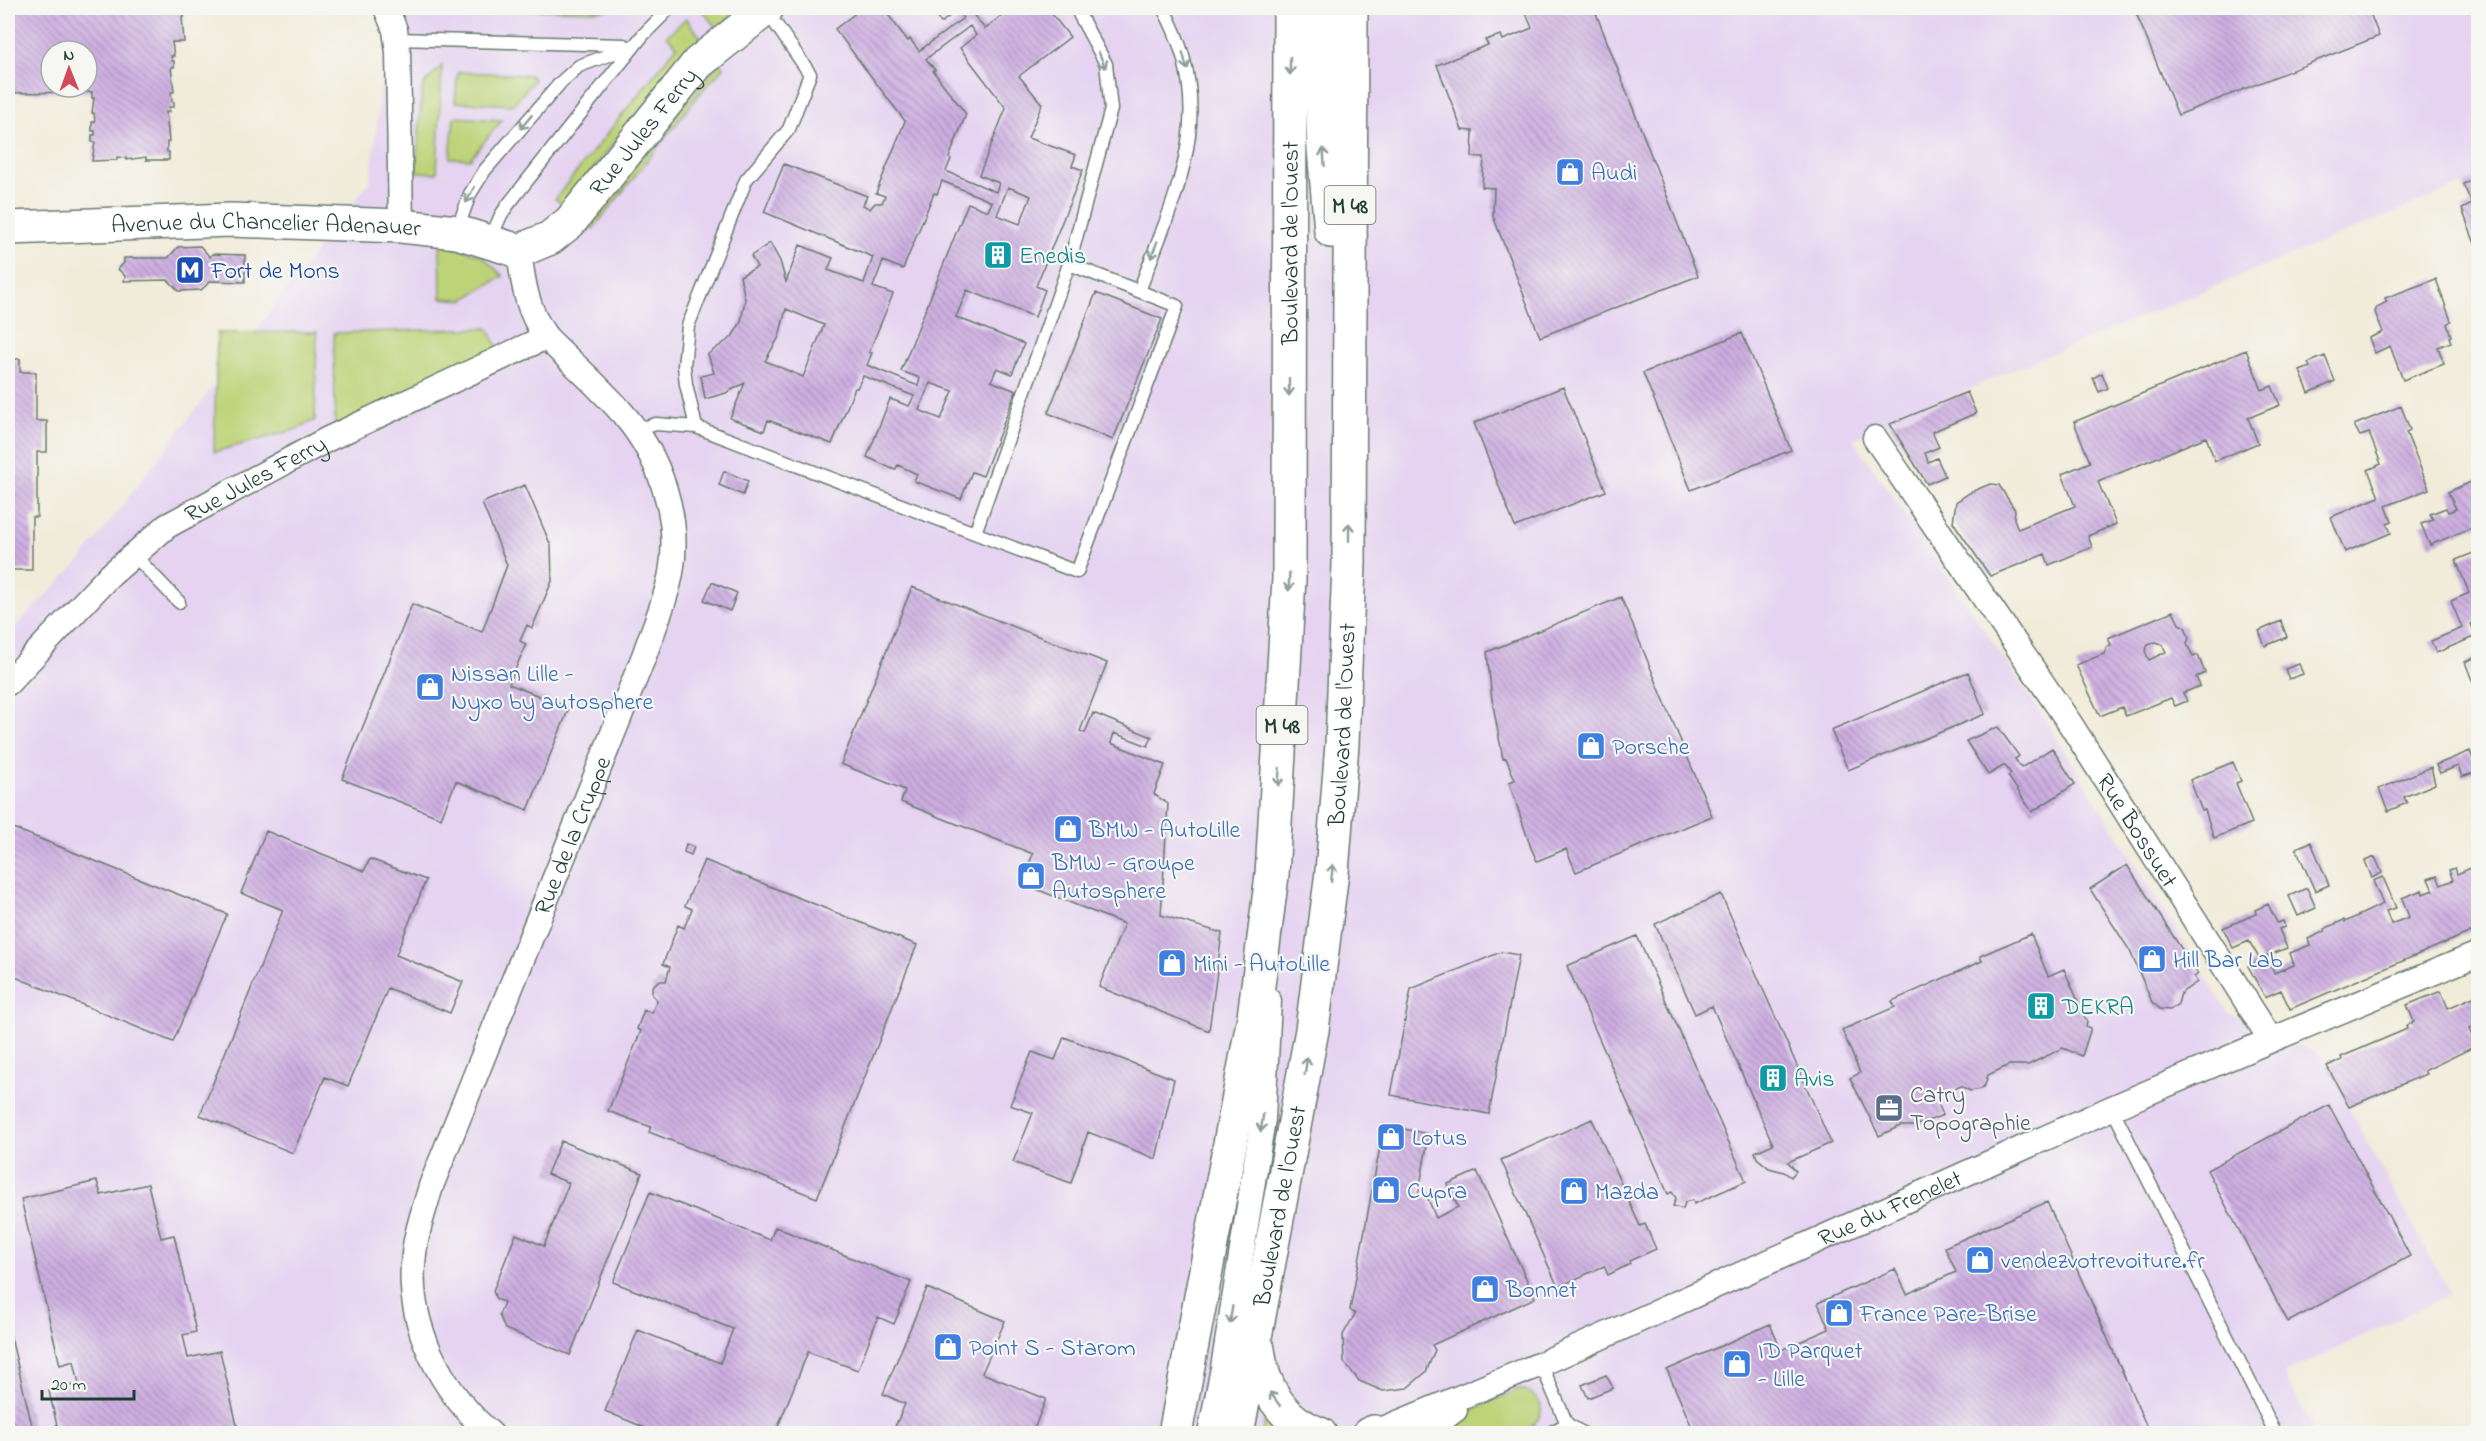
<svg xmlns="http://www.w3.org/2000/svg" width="2486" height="1441" viewBox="0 0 2486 1441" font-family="'Indie Flower',sans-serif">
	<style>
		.built { fill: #e5d3f1 }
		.green { fill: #bdd378; stroke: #6e8856; stroke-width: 1.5 }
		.building { fill: url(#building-back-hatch); fill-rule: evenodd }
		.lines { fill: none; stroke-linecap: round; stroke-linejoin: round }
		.service-casing { stroke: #687a6e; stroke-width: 15 }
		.minor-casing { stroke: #687a6e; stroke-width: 27 }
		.secondary-casing { stroke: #687a6e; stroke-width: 36 }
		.primary-casing { stroke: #687a6e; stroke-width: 36 }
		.service { stroke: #fff; stroke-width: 12 }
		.minor { stroke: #fff; stroke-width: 24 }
		.secondary { stroke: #fff; stroke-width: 33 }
		.primary { stroke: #fff; stroke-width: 33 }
		.oneway { stroke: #8f9e9a }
		.labels { text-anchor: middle; stroke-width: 4.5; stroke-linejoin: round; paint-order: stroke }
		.shield { fill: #f6f6f2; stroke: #60746d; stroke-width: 1.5 }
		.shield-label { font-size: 22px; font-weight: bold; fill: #1f3d34 }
		.street-label { font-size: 24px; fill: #1f3d34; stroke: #f6f6f2 }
		.shop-label { font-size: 24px; fill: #366cbe; stroke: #f6f6f2; text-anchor: start }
		.culture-label { font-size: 24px; fill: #0d838f; stroke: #f6f6f2; text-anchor: start }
		.transit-label { font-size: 24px; fill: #164399; stroke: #f6f6f2; text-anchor: start }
		.service-label { font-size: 24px; fill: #4e5e75; stroke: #f6f6f2; text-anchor: start }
	</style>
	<defs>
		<pattern id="building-back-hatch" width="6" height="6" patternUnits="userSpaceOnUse" patternTransform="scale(1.5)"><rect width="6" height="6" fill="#cdaee1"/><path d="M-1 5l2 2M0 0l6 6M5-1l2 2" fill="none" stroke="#a68fb7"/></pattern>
	</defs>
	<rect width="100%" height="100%" fill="#f6f6f2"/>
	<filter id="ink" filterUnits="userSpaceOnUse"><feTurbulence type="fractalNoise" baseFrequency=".0167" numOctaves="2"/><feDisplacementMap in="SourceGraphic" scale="12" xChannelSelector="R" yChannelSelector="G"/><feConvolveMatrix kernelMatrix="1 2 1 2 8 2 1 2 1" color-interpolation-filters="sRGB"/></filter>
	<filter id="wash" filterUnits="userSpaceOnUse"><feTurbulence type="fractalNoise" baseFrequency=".008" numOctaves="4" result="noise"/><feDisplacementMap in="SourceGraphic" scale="24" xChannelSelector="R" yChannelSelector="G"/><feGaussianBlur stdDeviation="1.35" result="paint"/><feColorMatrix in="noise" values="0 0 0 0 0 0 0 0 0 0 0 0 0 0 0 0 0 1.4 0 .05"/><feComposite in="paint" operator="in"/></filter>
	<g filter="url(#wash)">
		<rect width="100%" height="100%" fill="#f1ebd9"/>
		<!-- built -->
		<path class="built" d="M389,8H2478V178L2038,359L1853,439L2039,710L2228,1013L2320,1055L2450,1294L2284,1374L2315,1433L8,1434V634L80,561L371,180Z"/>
		<!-- green -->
		<path class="green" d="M430,8H617L594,11Z
			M701,8H743L716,28Z
			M686,18L701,38L690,48L564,205L555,199L677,46L667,36Z
			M720,62L724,68L706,86L593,229L587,225Z
			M442,66L437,173L416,172L422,90L425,83Z
			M458,72L530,75L534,80L513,105L455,102Z
			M454,117L502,120L470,159L450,158Z
			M440,241L482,256L503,276L463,300L441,298Z
			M488,328L499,350L335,427L334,333Z
			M317,332L315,420L294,430L214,452L217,333Z
			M1519,1389C1549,1397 1547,1420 1521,1433L1438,1434L1470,1411Z
			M1271,1413L1290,1434H1262L1265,1417Z"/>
		<g id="blocks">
			<!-- building -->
			<path class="building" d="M8,8H171V11H184V17H182L184,42H172L174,56H171L172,61H174V67H171L174,92H171L172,101L174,102V107H169V112H166L169,142H167V152H169V160H146V157L126,160V158L117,157V160L92,161L95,142H92V135H95V131H92V122H95L94,113H92L94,98H92V92L8,93ZM51,51H87V87H51Z
				M862,8H883L908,41L910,39L919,51L963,18L957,10L941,23L929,8H968L985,29L1003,14L998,8H1051L1053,11L1051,13L1070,37L1019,76L1042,104L1028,138L1076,155L1072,166L1083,170L1036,286L1045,290L1035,317L967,290L956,317L1024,344L1012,374L997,368L991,381L1016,391L983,476L972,472L961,499L914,481L917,474L898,465L895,470L867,457L890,399L909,406L914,396L863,376L857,388H855L832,444L768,420L764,431L730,418L745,383L726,393L705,399L701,376L714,373L708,354L732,337L741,322L745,299L740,276L757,267L751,256L770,243L780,261L786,282L800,245L833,258L828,270L864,283L873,257L764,212L784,164L867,196L863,205L870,209L875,203H882L885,196L876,193L905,121L835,29ZM970,26L976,35L960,48L1006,108L979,175L999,183L996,192L946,171L951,159L949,158L966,114L933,71L935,70L926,59ZM942,181L992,202L988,211L968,203L901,371L920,378L918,386L867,365L872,353L869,352L893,294L873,287L883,261L903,269L934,193L937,194ZM1008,187L1031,196L1020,224L997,215ZM786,309L824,325L803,377L765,361L779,337ZM930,383L953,391L941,419L919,410Z
				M1524,8H1594L1698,276L1540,337L1493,216L1494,188L1482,187L1484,157H1472L1473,131L1462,130L1437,65L1488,45L1485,40L1501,35L1503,40L1532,28Z
				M2134,8H2368L2379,36L2178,115Z
				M2478,178V252L2462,209L2472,204L2463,184Z
				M200,246L210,257L212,254L245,255V264L250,268L245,272V282L211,281L201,290L179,291L168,280L124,281L125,276L118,269L124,263V258H168L178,247Z
				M2436,279L2451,321L2447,324L2451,336L2449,337L2451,342L2438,347L2444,364L2403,380L2390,346L2375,353L2369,338L2383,332L2375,312L2377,307L2387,302L2385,298Z
				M1096,293L1162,319L1113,440L1048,413Z
				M1742,333L1791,450L1691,490L1643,373Z
				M2246,350L2262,390L2272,386L2280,405L2248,418L2258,443L2215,461L2206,437L2098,482L2116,524L2088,536L2092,547L2049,565L2045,554L1990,576L1953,522L1956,502L1971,492L1990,484L1999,485L2015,510L2014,519L2018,529L2075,506L2062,474L2090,462L2074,422Z
				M2325,356L2335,381L2309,393L2300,371L2310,367L2308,363Z
				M8,359H20V372H36V421H47V452H37V517H32V570H8Z
				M2102,373L2108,388L2099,392L2093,378Z
				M1563,387L1606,491L1515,527L1474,423Z
				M1967,392L1976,413L1932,432L1939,447L1925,453L1928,462L1937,458L1945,476L1927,484L1890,424Z
				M2401,406L2410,430L2406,432L2429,489L2386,506L2392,521L2387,523L2391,533L2345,552L2331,517L2379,497L2368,470L2381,464L2369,433L2360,436L2354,425Z
				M724,471L748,481L743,495L719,485Z
				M2478,479V525L2430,545L2421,524L2433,520L2430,514L2446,508L2448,512L2456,509L2448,492Z
				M525,485L551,546L552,581L532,628L527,625L520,641L526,644L509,684L569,708L528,810L456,781L441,818L342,779L412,604L482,632L507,565L482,503Z
				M2478,551V621L2471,624L2476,636L2436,653L2431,641L2462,628L2451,601L2469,593L2456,560Z
				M712,582L737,593L730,611L704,600Z
				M912,587L1107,663L1080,731L1085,733L1093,713L1152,737L1148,746L1114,733L1111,743L1165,765L1154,794L1168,804L1161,915L1222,933L1209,1031L1099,987L1124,924L1021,883L1033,854L901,802L905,790L841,764Z
				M1621,597L1712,816L1576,872L1566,849L1537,861L1531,848L1509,782L1515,780L1506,758L1503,759L1492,700L1487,652Z
				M2173,611L2179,624L2185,627L2189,637L2187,644L2193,657L2198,655L2205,673L2196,677L2200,686L2183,693L2187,701L2175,706L2171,698L2126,716L2122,707L2100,716L2076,665L2104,654L2107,647L2111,645L2108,638ZM2156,642L2162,644L2166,652L2149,660L2145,651L2148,645Z
				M2281,621L2287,637L2265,646L2259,631Z
				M2478,656V696L2465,662Z
				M2299,664L2303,674L2289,679L2285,669Z
				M1968,672L1985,714L1848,770L1831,730Z
				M1998,727L2019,756L2015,759L2021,768L2052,748L2075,784L2032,812L2008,776L2011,774L2005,765L1988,775L1966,741Z
				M2470,751L2478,771L2462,777L2458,766L2440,773L2436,765Z
				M2233,762L2241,781L2236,783L2252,823L2214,838L2205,810L2202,811L2190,780Z
				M2431,767L2435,784L2404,797L2407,803L2388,811L2379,789Z
				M8,826L227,914L173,1042L8,974Z
				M266,831L364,871L370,859L426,880L396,955L463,982L450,1013L388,988L348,1086L325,1077L293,1153L200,1115L283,910L241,893Z
				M2311,842L2329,885L2315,891L2296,848Z
				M686,844L694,847L691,855L684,852Z
				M2375,857L2382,873L2372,878L2365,861Z
				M704,860L917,945L817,1198L649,1132L651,1127L608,1111L641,1031L637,1029L644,1010L652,1013L657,1000L652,995V987L658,981H666L670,967L663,964L678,925L684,928L692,909L685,906Z
				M2127,865L2198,974L2194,977L2197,982L2181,993L2178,1004L2170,1010L2160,1009L2152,1002L2130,951L2090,889Z
				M2478,865V929L2290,1009L2281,990L2265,997L2248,966L2261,961L2249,941L2233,948L2223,928L2256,914L2255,910L2268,904L2277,923L2283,921L2285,927L2279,929L2287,948L2267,956L2274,973L2294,965L2290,953L2310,945L2308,939L2325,931L2324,929L2344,920L2345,922L2383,904L2373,881L2383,877L2396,908L2386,911L2391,924L2409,917L2402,898L2422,890L2423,894L2433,890L2428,879L2437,876L2441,885L2453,880L2449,870L2455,868L2457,874Z
				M2307,888L2316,908L2298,916L2289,896Z
				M1721,894L1831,1143L1788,1162L1796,1171L1791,1177L1784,1172L1769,1168L1757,1158L1755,1152L1773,1144L1712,1006L1695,1014L1655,924Z
				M2031,934L2048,976L2064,969L2087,1022L2086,1026L2091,1028L2082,1056L2063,1048L2028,1065H2009L1988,1075L1985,1085L1981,1089L1970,1091L1961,1086L1935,1097L1943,1115L1915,1126H1900L1879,1136L1850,1078L1860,1073L1842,1030L1895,1007L1892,1001L1982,961L1980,956Z
				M1637,936L1746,1181L1694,1204L1693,1200L1685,1202L1683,1209L1673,1206L1676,1198L1672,1192L1668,1194L1567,966Z
				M1501,952L1519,955L1489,1114L1391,1095L1411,989Z
				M2441,991L2448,1008L2478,995V1024L2469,1029L2476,1046L2424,1071L2426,1074L2349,1107L2327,1066L2342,1060L2341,1057L2407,1029L2406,1026L2414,1022L2407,1005Z
				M1064,1037L1174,1079L1156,1159L1088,1132L1071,1183L1013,1162L1033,1113L1010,1105L1032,1052L1055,1060Z
				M2329,1105L2410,1256L2288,1322L2207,1170Z
				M1592,1119L1640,1226L1645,1224L1656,1249L1629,1261L1630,1264L1608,1275L1604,1266L1558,1287L1501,1160Z
				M1384,1125L1429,1134L1418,1197L1426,1194L1436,1218L1458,1207L1448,1184L1477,1171L1535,1298L1432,1345L1435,1350L1426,1372L1407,1388L1383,1391L1359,1381L1344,1362L1343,1335L1355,1314L1350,1310Z
				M561,1141L642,1173L570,1355L505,1329L499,1315L504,1302L496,1299L493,1291L516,1234L544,1246L569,1183L547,1174Z
				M97,1181L101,1195L148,1184L161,1238L174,1235L196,1332L183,1335L188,1358L220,1351L239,1434H59L49,1391L79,1384L74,1361L60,1365L21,1199Z
				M650,1192L770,1240L775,1227L911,1282L894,1324L878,1317L858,1370L808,1352L775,1434H660L605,1411L638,1330L720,1363L733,1329L613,1282Z
				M2047,1202L2150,1434H1695L1667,1370L1770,1324L1781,1350L1829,1329L1818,1303L1895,1269L1907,1294L1956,1272L1945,1247Z
				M927,1288L1005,1321L982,1373L1046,1399L1032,1434H892L905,1404L883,1394Z
				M8,1325L34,1434H9Z
				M1606,1375L1613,1388L1588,1398L1582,1385Z
				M394,1427L396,1434H378Z"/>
		</g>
	</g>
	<g filter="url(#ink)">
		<use href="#blocks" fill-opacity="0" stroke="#687a6e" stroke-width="1.5"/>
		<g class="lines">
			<!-- service casing -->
			<g class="service-casing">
				<path id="service" d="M397,39L624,45
					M457,230L470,194L485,170L561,82L579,66L633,46
					M490,240L501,215L507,206L643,35L670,8
					M1139,291C1177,191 1220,111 1163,8
					M696,427L686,384L684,366L688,326L746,180L789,129L810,74L766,10
					M636,430L656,424L696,427L1077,572L1177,306L1069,264
					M975,533L1069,264L1111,109L1106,64L1079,14L1080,8
					M133,554L179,602
					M2112,1108L2276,1434
					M1541,1364L1567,1424L1584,1434
					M1548,1434L1567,1424"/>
			</g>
			<!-- minor casing -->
			<g class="minor-casing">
				<g id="minor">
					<path d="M386,8L395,30L398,52L401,226"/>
					<path id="s1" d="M1875,438L2069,722L2271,1040L2478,954"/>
					<path id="s2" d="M8,683L107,578L167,526L328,439L546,337"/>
					<path id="s3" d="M491,1434C440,1390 405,1322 414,1254C416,1231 425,1208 431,1186L644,656C653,629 666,601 671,573C681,518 660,457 624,415C600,387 572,363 546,337C527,311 523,283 519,251"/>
					<path d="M1210,1434L1223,1368L1263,1119L1269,1001"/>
					<path id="s4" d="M1371,1434L1541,1364L2112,1108L2271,1040"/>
					<path d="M1423,1434L1455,1410"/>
				</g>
			</g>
			<!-- secondary casing -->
			<g class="secondary-casing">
				<g id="secondary">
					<path id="s5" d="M8,228L231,220L401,226L457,232L519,251L550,238L570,222L698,63L767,8"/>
				</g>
			</g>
			<!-- primary casing -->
			<g class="primary-casing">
				<g id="primary">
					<path d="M1319,8L1324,149L1331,231"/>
					<path d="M1258,1349C1262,1387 1282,1421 1320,1434"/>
					<path id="s6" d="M1175,1434L1254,1017L1272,875L1289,579L1290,8"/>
					<path id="s7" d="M1237,1434L1312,1030L1332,872L1342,744L1349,564L1351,8"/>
					<path d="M1369,1434L1374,1432"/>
				</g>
			</g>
			<!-- service -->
			<use href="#service" class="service"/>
			<!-- minor -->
			<use href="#minor" class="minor"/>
			<!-- secondary -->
			<use href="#secondary" class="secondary"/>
			<!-- primary -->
			<use href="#primary" class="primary"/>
		</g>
		<!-- one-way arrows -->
		<defs><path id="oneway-shaft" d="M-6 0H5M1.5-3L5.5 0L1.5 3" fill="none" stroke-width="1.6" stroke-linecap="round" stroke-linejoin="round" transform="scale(1.5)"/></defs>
		<g class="oneway">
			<use href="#oneway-shaft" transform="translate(1102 60) rotate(67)"/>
			<use href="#oneway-shaft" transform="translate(1185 61) rotate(75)"/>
			<use href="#oneway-shaft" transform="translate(1290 66) rotate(90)"/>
			<use href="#oneway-shaft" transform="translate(526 122) rotate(130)"/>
			<use href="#oneway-shaft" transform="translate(1324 157) rotate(-94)"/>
			<use href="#oneway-shaft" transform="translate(470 195) rotate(118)"/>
			<use href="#oneway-shaft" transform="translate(1154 250) rotate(111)"/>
			<use href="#oneway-shaft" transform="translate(1289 387) rotate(90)"/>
			<use href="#oneway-shaft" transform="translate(1349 532) rotate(-90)"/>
			<use href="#oneway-shaft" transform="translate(1289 582) rotate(92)"/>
			<use href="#oneway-shaft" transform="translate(1279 777) rotate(94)"/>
			<use href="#oneway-shaft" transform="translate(1332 873) rotate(-84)"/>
			<use href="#oneway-shaft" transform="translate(1306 1066) rotate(-81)"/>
			<use href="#oneway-shaft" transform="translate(1262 1123) rotate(98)"/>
			<use href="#oneway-shaft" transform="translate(1231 1315) rotate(99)"/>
			<use href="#oneway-shaft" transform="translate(1275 1399) rotate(-126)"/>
		</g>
	</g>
	<!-- icons -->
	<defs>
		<g id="shop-square" transform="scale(1.5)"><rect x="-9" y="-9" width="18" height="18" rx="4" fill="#3f7fe0" stroke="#f6f6f2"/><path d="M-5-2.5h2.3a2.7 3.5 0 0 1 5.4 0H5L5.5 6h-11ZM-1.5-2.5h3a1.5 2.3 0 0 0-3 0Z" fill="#fff"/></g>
		<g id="building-square" transform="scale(1.5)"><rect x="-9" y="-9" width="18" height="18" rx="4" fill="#0f9aa8" stroke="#f6f6f2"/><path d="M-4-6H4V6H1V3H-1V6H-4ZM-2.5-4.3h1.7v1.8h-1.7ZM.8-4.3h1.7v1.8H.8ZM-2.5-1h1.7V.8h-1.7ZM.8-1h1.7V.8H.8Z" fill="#fff"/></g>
		<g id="metro-square" transform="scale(1.5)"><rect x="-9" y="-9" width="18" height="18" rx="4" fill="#1a4fb4" stroke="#f6f6f2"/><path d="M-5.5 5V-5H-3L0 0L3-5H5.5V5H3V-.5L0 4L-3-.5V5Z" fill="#fff"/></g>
		<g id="office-square" transform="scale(1.5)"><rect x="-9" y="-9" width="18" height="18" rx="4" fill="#5c6f8a" stroke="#f6f6f2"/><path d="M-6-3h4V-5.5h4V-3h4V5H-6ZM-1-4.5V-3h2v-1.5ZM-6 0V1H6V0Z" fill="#fff"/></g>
	</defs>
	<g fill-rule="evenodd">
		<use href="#shop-square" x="1570" y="172"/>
		<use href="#building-square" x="998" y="255"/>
		<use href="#metro-square" x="190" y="270"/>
		<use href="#shop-square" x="430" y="687"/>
		<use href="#shop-square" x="1591" y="746"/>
		<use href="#shop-square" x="1068" y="829"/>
		<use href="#shop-square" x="1031" y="876"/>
		<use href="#shop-square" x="2152" y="959"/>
		<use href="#shop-square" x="1172" y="963"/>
		<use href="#building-square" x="2041" y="1006"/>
		<use href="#building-square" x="1773" y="1078"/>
		<use href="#office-square" x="1889" y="1108"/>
		<use href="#shop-square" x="1391" y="1137"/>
		<use href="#shop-square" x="1386" y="1190"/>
		<use href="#shop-square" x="1574" y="1191"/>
		<use href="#shop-square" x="1980" y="1260"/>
		<use href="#shop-square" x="1485" y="1289"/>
		<use href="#shop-square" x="1839" y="1313"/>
		<use href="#shop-square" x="948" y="1347"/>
		<use href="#shop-square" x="1737" y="1364"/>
	</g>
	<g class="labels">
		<!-- shield labels -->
		<g class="shield">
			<rect x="1324.5" y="186" width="51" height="38" rx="4.5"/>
			<rect x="1256.5" y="706" width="51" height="38" rx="4.5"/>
		</g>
		<g class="shield-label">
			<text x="1350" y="213">M 48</text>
			<text x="1282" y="733">M 48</text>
		</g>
		<!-- street labels -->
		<g class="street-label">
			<text dy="8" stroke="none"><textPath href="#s5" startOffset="690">Rue Jules Ferry</textPath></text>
			<text dy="8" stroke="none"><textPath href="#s5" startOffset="258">Avenue du Chancelier Adenauer</textPath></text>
			<text dy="8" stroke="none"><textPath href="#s6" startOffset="1200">Boulevard de l'Ouest</textPath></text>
			<text dy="8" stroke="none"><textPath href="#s2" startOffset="324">Rue Jules Ferry</textPath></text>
			<text dy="8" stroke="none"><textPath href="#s7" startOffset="718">Boulevard de l'Ouest</textPath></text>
			<text dy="8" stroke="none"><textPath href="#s1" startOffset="472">Rue Bossuet</textPath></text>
			<text dy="8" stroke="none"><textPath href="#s3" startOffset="652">Rue de la Cruppe</textPath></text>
			<text dy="8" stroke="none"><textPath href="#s7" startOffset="232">Boulevard de l'Ouest</textPath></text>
			<text dy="8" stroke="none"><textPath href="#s4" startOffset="566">Rue du Frenelet</textPath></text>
		</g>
		<!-- shop labels -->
		<g class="shop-label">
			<text x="1591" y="180">Audi</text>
			<text x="451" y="681">Nissan Lille -<tspan x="451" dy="28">Nyxo by autosphere</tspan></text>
			<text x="1612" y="754">Porsche</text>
			<text x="1089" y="837">BMW - AutoLille</text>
			<text x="1052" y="870">BMW - Groupe<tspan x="1052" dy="28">Autosphere</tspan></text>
			<text x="2173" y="967">Hill Bar Lab</text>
			<text x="1193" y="971">Mini - AutoLille</text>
			<text x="1412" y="1145">Lotus</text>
			<text x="1407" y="1198">Cupra</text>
			<text x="1595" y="1199">Mazda</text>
			<text x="2001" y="1268">vendezvotrevoiture.fr</text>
			<text x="1506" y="1297">Bonnet</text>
			<text x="1860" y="1321">France Pare-Brise</text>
			<text x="969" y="1355">Point S - Starom</text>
			<text x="1758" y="1358">ID Parquet<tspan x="1758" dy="28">- Lille</tspan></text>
		</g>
		<!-- culture labels -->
		<g class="culture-label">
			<text x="1019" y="263">Enedis</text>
			<text x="2062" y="1014">DEKRA</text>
			<text x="1794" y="1086">Avis</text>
		</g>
		<!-- transit labels -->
		<g class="transit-label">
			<text x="211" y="278">Fort de Mons</text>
		</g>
		<!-- service labels -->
		<g class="service-label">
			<text x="1910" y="1102">Catry<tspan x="1910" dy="28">Topographie</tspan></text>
		</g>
	</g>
	<!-- margin -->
	<rect width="2486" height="1441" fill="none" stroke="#f6f6f2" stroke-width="30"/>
	<!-- north arrow -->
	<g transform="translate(69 69) rotate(359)"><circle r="28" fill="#f6f6f2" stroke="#a0aca6" stroke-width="1.5"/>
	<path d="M0-4.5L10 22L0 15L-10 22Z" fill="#d1495b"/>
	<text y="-9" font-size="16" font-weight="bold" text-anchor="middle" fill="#1f3d34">N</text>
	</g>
	<!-- scale -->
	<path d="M42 1390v9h92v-9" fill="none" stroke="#1f3d34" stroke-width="3"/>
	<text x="51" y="1390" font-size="18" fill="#1f3d34" stroke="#f6f6f2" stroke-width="4.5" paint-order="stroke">20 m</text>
</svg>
